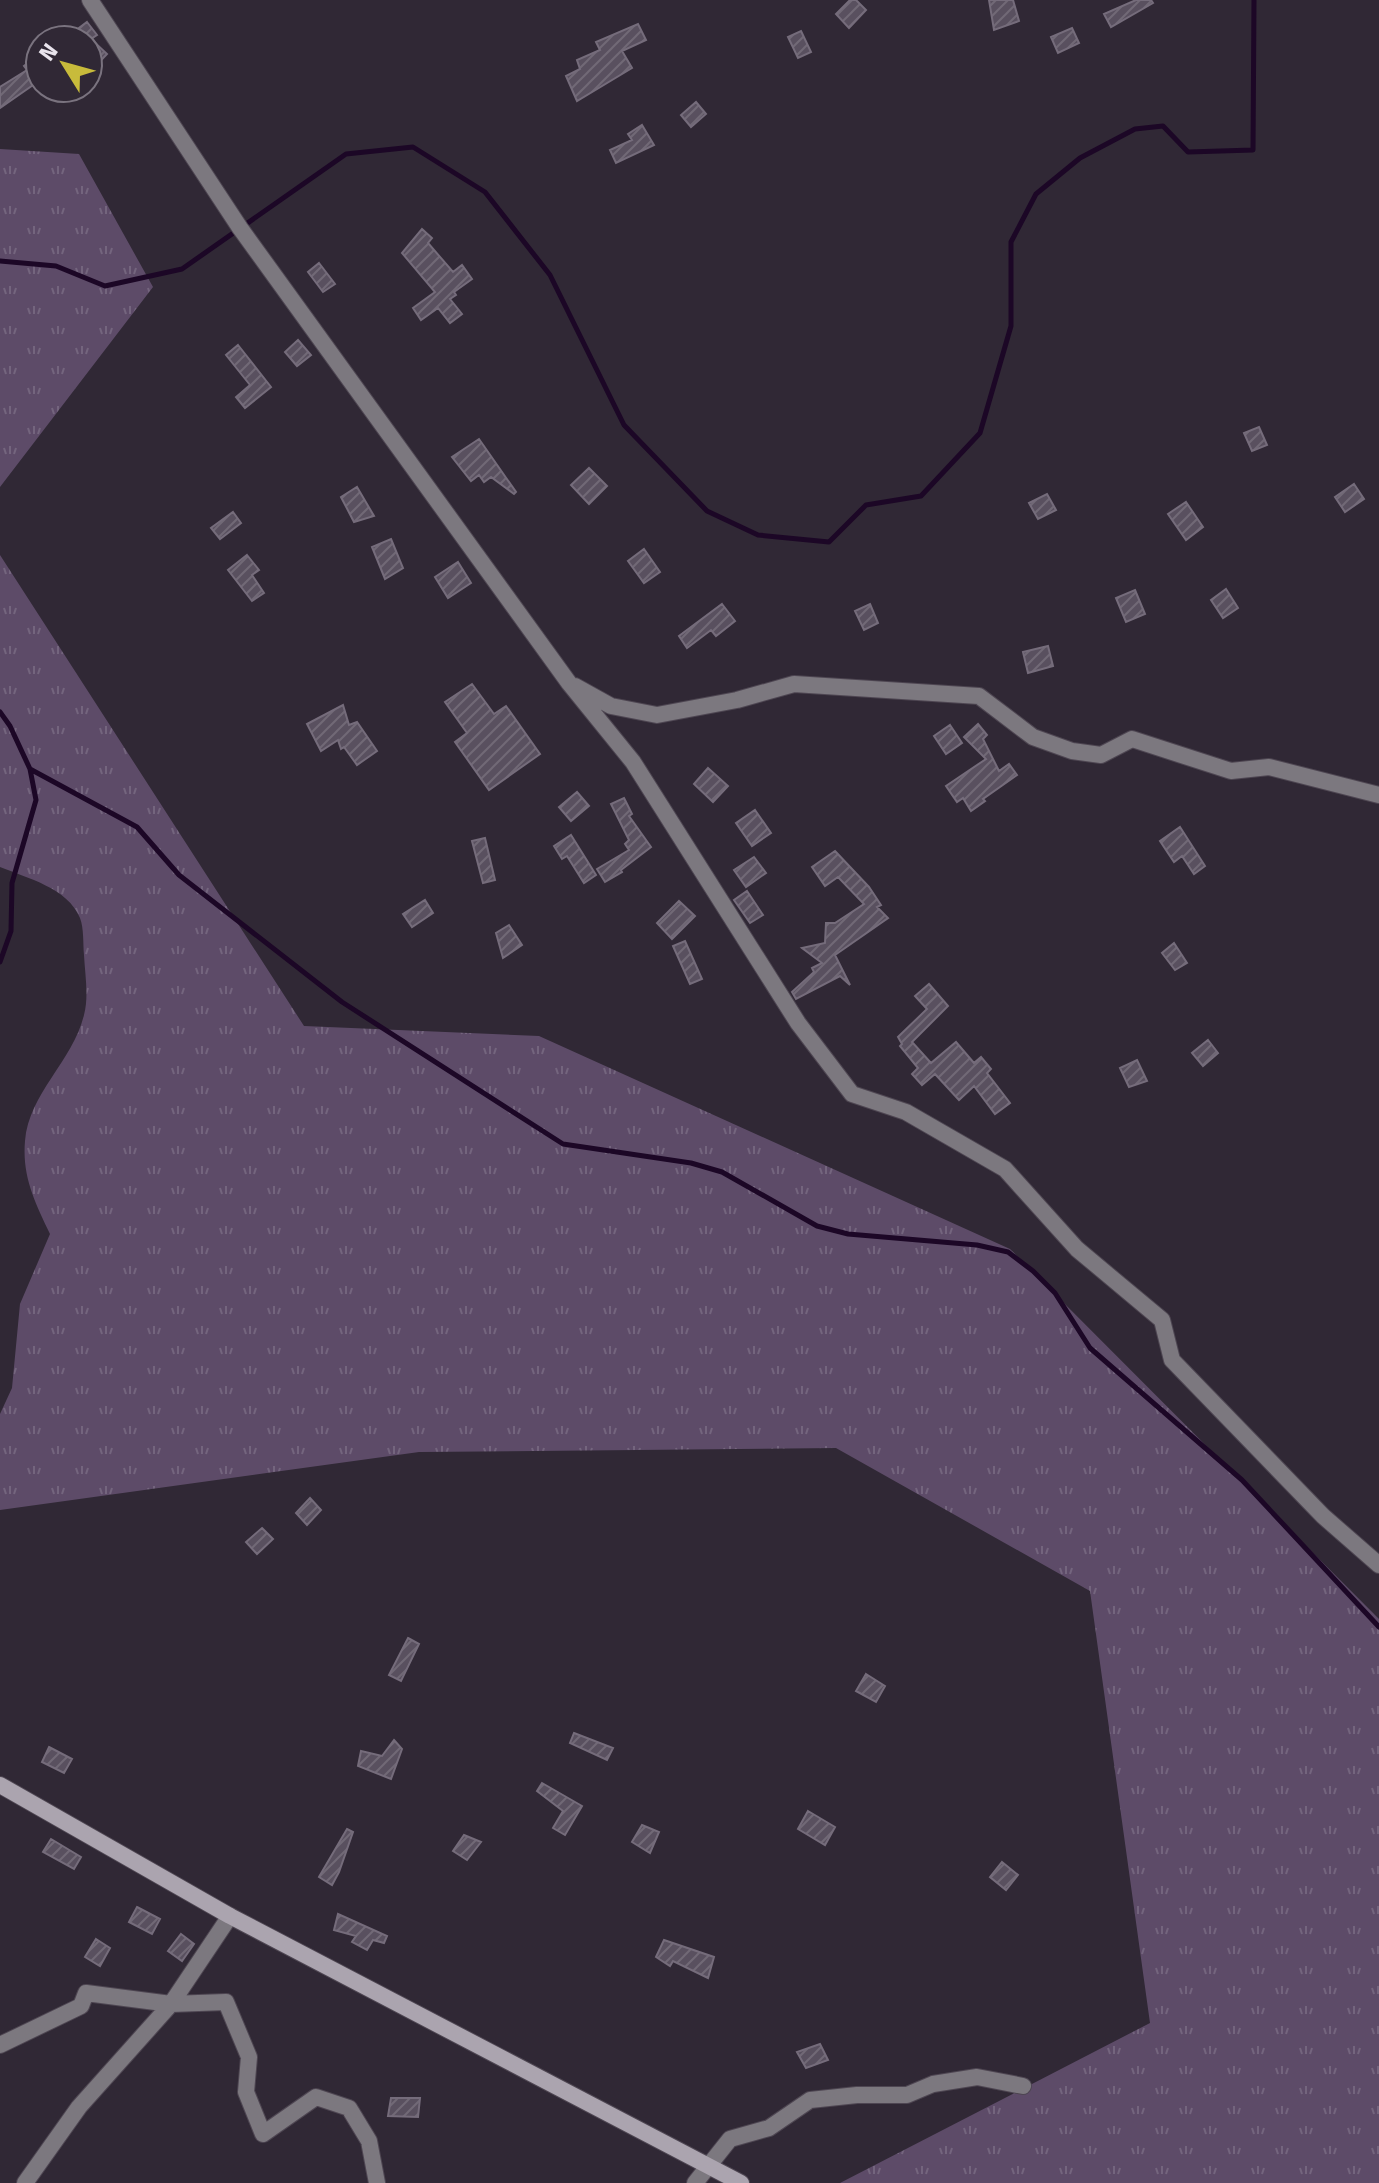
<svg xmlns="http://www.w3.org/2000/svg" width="1379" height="2183" viewBox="0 0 1379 2183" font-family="'Fira Sans',sans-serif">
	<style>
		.grass { fill: url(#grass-tufts) }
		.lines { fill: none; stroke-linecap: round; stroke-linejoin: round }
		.stream { stroke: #1c0726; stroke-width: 5 }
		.building { fill: url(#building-hatch); stroke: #756c7b; stroke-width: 2 }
		.minor-casing { stroke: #4e4652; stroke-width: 18 }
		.secondary-casing { stroke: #4e4652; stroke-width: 18 }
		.minor { stroke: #7c787f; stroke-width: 16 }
		.secondary { stroke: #aba4af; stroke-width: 16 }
	</style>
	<defs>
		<pattern id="grass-tufts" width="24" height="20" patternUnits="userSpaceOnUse" patternTransform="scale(2)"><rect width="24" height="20" fill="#5d4b68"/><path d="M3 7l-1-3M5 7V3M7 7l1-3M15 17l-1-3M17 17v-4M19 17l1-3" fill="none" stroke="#74657e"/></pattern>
		<pattern id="building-hatch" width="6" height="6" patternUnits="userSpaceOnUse" patternTransform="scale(2)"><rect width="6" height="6" fill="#59505f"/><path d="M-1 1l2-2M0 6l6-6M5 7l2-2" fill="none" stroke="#716976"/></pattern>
	</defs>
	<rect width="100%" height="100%" fill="#302835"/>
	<!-- grass -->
	<path class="grass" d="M0,149L79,154L153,287L0,487Z
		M0,555L304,1026L539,1036L1010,1249L1379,1619V2183H840L1150,2023L1090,1591L836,1448L419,1452L0,1510V1414L12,1388L20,1304L50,1234C35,1202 22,1177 25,1141C29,1093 73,1061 84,1015C89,997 85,974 84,955C83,944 84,928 80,918C68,888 27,878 0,867Z"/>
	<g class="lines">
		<!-- stream -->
		<path class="stream" d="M0,261L56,266L105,286L182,269L346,154L413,147L485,192L550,275L624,425L707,511L758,535L829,542L866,505L921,496L980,433L1011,326V242L1036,194L1080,158L1135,129L1163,126L1188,152L1253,150L1254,0
			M0,712L10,726L30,769L36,800L12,883L11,931L0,962
			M30,769L137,827L179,875L342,1002L563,1144L691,1163L722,1172L817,1226L848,1234L977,1245L1008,1252L1033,1271L1055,1293L1090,1348L1242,1480L1379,1627"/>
	</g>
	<!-- building -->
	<path class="building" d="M850,0H856L866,10L849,28L836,14Z
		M989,0H1013L1019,21L994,30Z
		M1136,0H1151L1153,3L1111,27L1104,14Z
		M87,22L97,35L91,39L107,54L88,74V40H63Z
		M638,24L646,40L622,51L632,68L577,101L566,76L580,69L577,60L600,50L596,42Z
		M1072,28L1079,43L1058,53L1051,37Z
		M801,31L811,52L798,58L788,37Z
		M40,54V88L36,83L0,108V87L27,70L24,66Z
		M696,102L706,114L691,127L681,115Z
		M642,125L654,145L616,163L610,150L632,140L628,134Z
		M422,229L432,238L428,243L453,272L462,265L472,279L454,292L456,295L450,299L462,314L450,323L438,308L421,320L413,308L435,292L402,253Z
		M319,263L335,284L323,292L308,272Z
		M298,340L311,355L297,366L285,352Z
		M238,345L271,387L245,408L236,397L250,385L226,355Z
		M1259,427L1267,445L1252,451L1244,433Z
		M479,439L516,492L514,494L491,477L484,482L479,475L471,481L452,457Z
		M589,468L607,486L589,504L571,485Z
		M1354,484L1364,499L1345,512L1335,497Z
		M357,487L374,516L354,522L341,497Z
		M1047,494L1056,510L1038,519L1029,503Z
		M1186,502L1203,527L1186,540L1168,514Z
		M233,512L241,523L220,539L211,528Z
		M391,539L403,568L385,579L372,547Z
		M644,549L660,572L644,583L628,561Z
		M247,555L259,570L252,575L264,593L252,601L228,570Z
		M458,562L471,583L448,598L435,577Z
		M1226,589L1238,608L1223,618L1211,600Z
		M1135,590L1145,614L1126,622L1116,598Z
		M722,604L735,621L716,636L711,630L687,648L679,636Z
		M870,604L878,623L864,630L855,611Z
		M1048,646L1053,666L1028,673L1023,652Z
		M472,684L494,714L506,706L540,754L489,790L455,742L467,733L445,702Z
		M343,705L349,725L357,722L377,751L357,765L344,747L341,749L338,740L321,751L307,724Z
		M978,724L987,735L983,739L999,771L1009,764L1017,775L983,799L985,801L971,811L963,798L957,802L946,786L986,759L964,737Z
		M950,725L962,743L946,754L934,736Z
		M708,768L728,786L713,802L694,784Z
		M577,792L589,806L571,821L559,807Z
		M624,798L632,814L629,816L651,847L621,870L622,872L605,882L597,869L629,850L625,844L629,840L611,804Z
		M755,810L771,833L752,846L736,823Z
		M1180,827L1205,866L1194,874L1182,856L1174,862L1160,841Z
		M571,835L596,875L584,883L567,856L562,859L554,846Z
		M485,838L495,880L483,883L472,841Z
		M835,851L869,887L881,905L877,907L888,918L835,955L850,985L840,976L796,999L792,992L814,972L812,968L822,963L802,948L825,943L826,923H835L864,904L838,877L825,886L812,867Z
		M754,857L766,873L746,887L734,870Z
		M747,891L763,915L750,923L734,900Z
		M425,900L433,913L412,927L403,914Z
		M679,901L695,916L672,939L657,923Z
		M509,925L522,945L503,958L496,933Z
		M685,941L702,979L690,984L673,946Z
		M1174,943L1187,963L1175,970L1162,953Z
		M929,984L948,1006L912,1042L931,1063L956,1042L974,1063L981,1057L991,1069L987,1073L1010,1103L995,1114L974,1086L959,1100L935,1074L922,1085L912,1074L918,1068L900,1046L902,1044L898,1037L927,1009L915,996Z
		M1208,1040L1218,1053L1203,1066L1192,1053Z
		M1137,1060L1147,1081L1129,1087L1120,1068Z
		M310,1498L321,1510L307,1525L296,1513Z
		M262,1528L273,1539L257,1554L246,1542Z
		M408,1638L419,1644L401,1681L389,1675Z
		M866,1674L885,1686L876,1702L856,1691Z
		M574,1733L613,1748L607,1760L570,1743Z
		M394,1740L402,1749L391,1779L358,1766L361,1751L382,1756Z
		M49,1747L72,1759L64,1773L42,1762Z
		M542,1783L582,1806L565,1835L553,1828L563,1811L537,1791Z
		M808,1811L835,1827L825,1845L798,1829Z
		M642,1825L659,1832L650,1853L632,1842Z
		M347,1829L353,1832L339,1872L332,1885L319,1877Z
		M464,1835L481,1842L467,1860L453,1851Z
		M51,1839L81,1857L74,1869L43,1852Z
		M1002,1862L1018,1875L1006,1890L990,1877Z
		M137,1907L160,1919L152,1934L129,1922Z
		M338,1914L387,1936L384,1943L373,1940L367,1950L352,1942L356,1936L334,1930Z
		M181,1934L194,1944L182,1961L168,1951Z
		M96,1939L110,1948L100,1966L85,1957Z
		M664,1940L714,1957L708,1978L673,1961L670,1966L656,1957Z
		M820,2044L828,2060L806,2068L797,2052Z
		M391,2098H420L418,2117L388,2116Z"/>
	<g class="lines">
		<!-- minor casing -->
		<g class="minor-casing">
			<path id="minor" d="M90,0L240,228L569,683L633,762L798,1023L852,1094L906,1112L1005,1169L1077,1249L1162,1320L1172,1360L1323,1516L1379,1565
				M575,686L611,706L657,715L737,700L794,684L979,696L1033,737L1072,751L1101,755L1132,739L1231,771L1269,767L1379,795
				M0,2045L81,2006L86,1993L171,2004L226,2002L249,2057L246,2092L263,2134L316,2097L349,2108L369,2141L377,2183
				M25,2183L79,2107L171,2004L230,1916
				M695,2183L730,2139L769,2128L810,2100L857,2095H907L933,2084L977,2077L1023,2086"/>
		</g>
		<!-- secondary casing -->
		<g class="secondary-casing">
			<path id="secondary" d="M0,1785L230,1916L741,2183"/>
		</g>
		<!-- minor -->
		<use href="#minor" class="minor"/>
		<!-- secondary -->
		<use href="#secondary" class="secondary"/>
	</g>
	<!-- north arrow -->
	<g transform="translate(64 64) rotate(307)"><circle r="38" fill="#302835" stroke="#7a737f" stroke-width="2"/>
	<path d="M0-6L14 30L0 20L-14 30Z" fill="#c8bb3b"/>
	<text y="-12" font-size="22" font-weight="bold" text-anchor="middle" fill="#e9e4ed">N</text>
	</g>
</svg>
